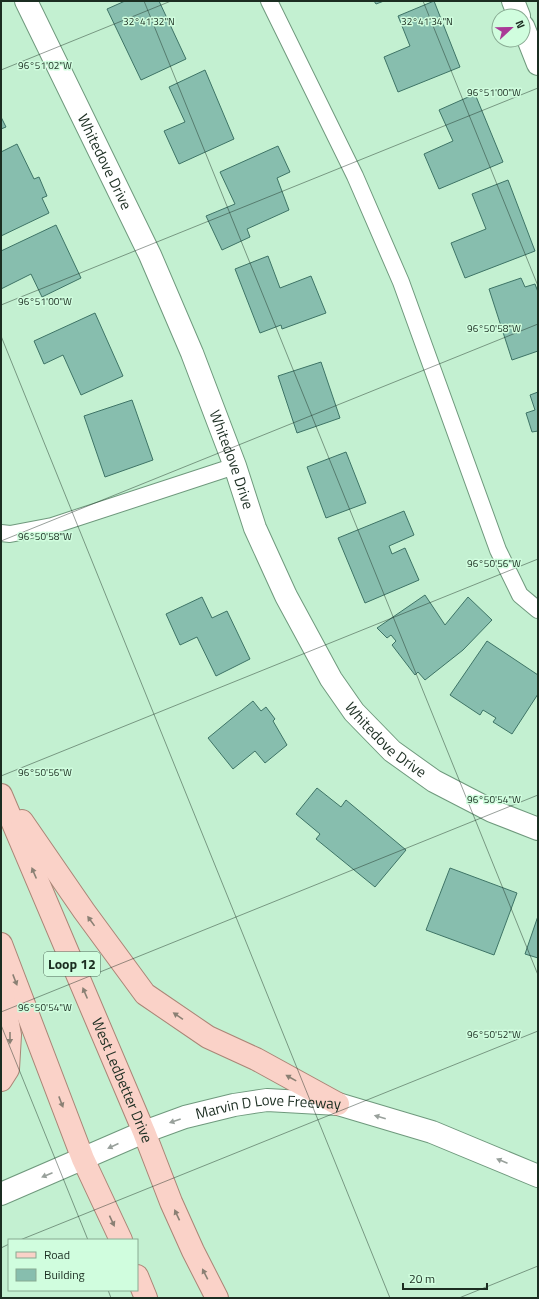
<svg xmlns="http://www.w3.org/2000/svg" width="539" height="1299" viewBox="0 0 539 1299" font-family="'Titillium Web',sans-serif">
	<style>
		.building { fill: #87beae; stroke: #3e7466 }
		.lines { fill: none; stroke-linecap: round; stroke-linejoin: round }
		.service-casing { stroke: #6f997d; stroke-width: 18 }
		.minor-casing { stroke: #6f997d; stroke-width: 24 }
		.secondary-casing { stroke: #6f997d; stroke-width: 24 }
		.primary-casing { stroke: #aa8576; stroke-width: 24 }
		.service { stroke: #fff; stroke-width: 16 }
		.minor { stroke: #fff; stroke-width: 22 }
		.secondary { stroke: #fff; stroke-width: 22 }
		.primary { stroke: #fad2c8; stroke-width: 22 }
		.oneway { fill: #8a8074 }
		.oneway2 { fill: #98a09b }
		.ticks { fill: none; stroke: #1b2d21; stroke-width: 1; stroke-opacity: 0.45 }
		.labels { text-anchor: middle; stroke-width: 3; stroke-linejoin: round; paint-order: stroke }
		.shield { fill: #d0fdde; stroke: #516b5a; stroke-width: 1 }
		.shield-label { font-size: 14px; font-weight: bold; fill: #1b2d21 }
		.street-label { font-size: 15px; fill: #1b2d21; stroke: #d0fdde }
		.ticks-label { font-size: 10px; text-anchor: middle; fill: #1b2d21; stroke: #d0fdde; stroke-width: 3; stroke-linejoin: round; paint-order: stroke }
	</style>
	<rect width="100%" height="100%" fill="#c3f0d1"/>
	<!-- building -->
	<path class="building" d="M125,1H159L186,59L141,80L107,9Z
		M374,1H384L376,4Z
		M434,1L460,67L398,92L384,57L410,46L398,16Z
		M205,70L234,139L179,164L164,131L185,122L169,87Z
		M475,94L503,162L439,189L424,154L453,141L439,110Z
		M1,117L6,127L1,129Z
		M17,144L34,179L39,177L47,196L42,198L49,213L1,236V152Z
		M278,146L290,172L277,178L289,210L247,229L250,237L222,250L206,216L235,204L220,172Z
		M508,180L535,251L465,278L451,243L486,229L472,194Z
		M56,225L81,278L42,297L31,274L1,289V251Z
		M268,256L280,288L311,276L326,313L282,329L281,325L260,333L235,269Z
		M521,278L525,287L535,284L538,292V351L512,360L489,289Z
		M95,313L123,376L81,395L63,355L44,364L34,341Z
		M321,362L340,418L297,433L278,376Z
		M538,392V431L532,432L526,413L535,410L530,395Z
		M132,400L153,460L105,477L84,416Z
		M346,452L366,503L326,518L307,467Z
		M404,511L414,535L389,546L392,554L405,548L419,580L365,603L338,538Z
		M425,595L445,625L468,597L492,620L463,650L425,680L418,672L415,675L392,645L396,641L391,635L387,638L377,628Z
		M202,597L212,618L227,611L250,659L216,676L197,637L180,645L166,614Z
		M487,641L538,675V694L512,734L493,722L496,718L483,710L480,715L450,695Z
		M253,701L261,711L266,707L275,719L273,721L287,745L265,763L255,751L233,769L208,738Z
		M317,788L341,807L346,800L406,850L375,887L316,839L320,834L296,814Z
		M450,868L517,893L494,955L426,930Z
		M538,916V958L525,954Z"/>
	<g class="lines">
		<!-- service casing -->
		<g class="service-casing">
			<path id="service" d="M269,1L355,176L401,282L498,550L520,595L538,610
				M1,533L10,534L52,526L235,466"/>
		</g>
		<!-- minor casing -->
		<g class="minor-casing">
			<g id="minor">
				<path id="s1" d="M26,1L150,255L192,353L235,466L255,528L286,596L331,679L354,712L392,751L434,781L492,811L538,829"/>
				<path d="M513,1L519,16"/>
				<path d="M523,26L538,64"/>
			</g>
		</g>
		<!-- secondary casing -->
		<g class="secondary-casing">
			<g id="secondary">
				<path id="s2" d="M1,1194L144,1132L185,1117L234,1105L267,1100L338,1104L432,1132L538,1176"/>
			</g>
		</g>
		<!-- primary casing -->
		<g class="primary-casing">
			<g id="primary">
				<path id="s3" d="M1,795L144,1132L171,1202L193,1251L217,1298"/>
				<path d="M22,821L84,911L145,994L208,1037L256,1059L338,1104"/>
				<path d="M1,944L83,1159L121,1240"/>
				<path d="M1,985L10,1035L8,1069L1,1080"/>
				<path d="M137,1276L146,1298"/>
			</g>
		</g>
		<!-- service -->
		<use href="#service" class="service"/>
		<!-- minor -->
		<use href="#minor" class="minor"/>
		<!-- secondary -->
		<use href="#secondary" class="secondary"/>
		<!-- primary -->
		<use href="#primary" class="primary"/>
	</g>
	<!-- one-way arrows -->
	<defs><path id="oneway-solid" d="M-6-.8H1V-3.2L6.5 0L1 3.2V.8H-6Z"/></defs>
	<g class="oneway">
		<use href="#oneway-solid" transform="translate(34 873) rotate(-113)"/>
		<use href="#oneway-solid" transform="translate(91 921) rotate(-126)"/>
		<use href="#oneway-solid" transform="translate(15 980) rotate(69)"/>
		<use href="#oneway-solid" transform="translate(85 993) rotate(-113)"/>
		<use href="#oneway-solid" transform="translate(178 1016) rotate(-146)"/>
		<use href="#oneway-solid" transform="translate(10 1038) rotate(90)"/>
		<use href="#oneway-solid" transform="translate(291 1078) rotate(-151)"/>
		<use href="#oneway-solid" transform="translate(61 1102) rotate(69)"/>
		<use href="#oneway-solid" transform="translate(177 1215) rotate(-115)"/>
		<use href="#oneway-solid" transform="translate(112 1221) rotate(65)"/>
		<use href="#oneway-solid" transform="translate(205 1274) rotate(-117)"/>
	</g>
	<g class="oneway2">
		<use href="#oneway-solid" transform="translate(380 1117) rotate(-164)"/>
		<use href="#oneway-solid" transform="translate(175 1121) rotate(161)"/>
		<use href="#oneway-solid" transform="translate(113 1146) rotate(156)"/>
		<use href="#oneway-solid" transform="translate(502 1161) rotate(-157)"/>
		<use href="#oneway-solid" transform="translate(47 1175) rotate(157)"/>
	</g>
	<!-- ticks -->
	<path class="ticks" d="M144,1L538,975M423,1L538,286M1,70L171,1M1,305L538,88M1,336L390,1298M1,541L538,324M1,776L538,559M1,1012L538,795M1,1025L88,1240M20,1240L538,1031M1,1248L9,1244M108,1290L111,1298M459,1298L538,1266"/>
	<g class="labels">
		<!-- shield labels -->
		<rect class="shield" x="44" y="952" width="56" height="24" rx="3"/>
		<g class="shield-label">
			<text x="72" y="969">Loop 12</text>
		</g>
		<!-- street labels -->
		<g class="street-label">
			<text dy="5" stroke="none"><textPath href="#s1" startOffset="179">Whitedove Drive</textPath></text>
			<text dy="5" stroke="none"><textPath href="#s1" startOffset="503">Whitedove Drive</textPath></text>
			<text dy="5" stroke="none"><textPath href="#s1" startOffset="827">Whitedove Drive</textPath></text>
			<text dy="5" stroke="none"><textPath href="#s3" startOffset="310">West Ledbetter Drive</textPath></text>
			<text dy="5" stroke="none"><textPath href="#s2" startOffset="284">Marvin D Love Freeway</textPath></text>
		</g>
	</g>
	<g class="ticks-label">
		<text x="149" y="25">32°41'32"N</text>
		<text x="427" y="25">32°41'34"N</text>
		<text x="45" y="69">96°51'02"W</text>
		<text x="494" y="96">96°51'00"W</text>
		<text x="45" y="305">96°51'00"W</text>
		<text x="494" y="332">96°50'58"W</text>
		<text x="45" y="540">96°50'58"W</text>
		<text x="494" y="567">96°50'56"W</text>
		<text x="45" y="776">96°50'56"W</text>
		<text x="494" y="803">96°50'54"W</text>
		<text x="45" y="1011">96°50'54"W</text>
		<text x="494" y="1038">96°50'52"W</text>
	</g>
	<!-- border -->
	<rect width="539" height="1299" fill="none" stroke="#1b2d21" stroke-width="4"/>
	<!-- legend -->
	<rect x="8" y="1239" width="130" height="52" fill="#d0fdde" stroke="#88aa92"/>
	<rect x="16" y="1252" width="20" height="6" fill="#fad2c8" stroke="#88aa92"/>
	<text x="44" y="1259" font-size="12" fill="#1b2d21">Road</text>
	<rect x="16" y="1269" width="20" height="12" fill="#87beae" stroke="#88aa92"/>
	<text x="44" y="1279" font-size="12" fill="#1b2d21">Building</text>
	<!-- north arrow -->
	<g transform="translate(511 28) rotate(68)"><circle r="19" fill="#d0fdde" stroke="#88aa92"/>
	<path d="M0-3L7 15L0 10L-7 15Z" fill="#aa3a97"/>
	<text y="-6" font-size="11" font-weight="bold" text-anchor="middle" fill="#1b2d21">N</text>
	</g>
	<!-- scale -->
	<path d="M403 1283v6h84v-6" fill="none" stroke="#1b2d21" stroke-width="2"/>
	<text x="409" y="1283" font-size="12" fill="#1b2d21" stroke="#d0fdde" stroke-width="3" paint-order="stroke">20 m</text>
</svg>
